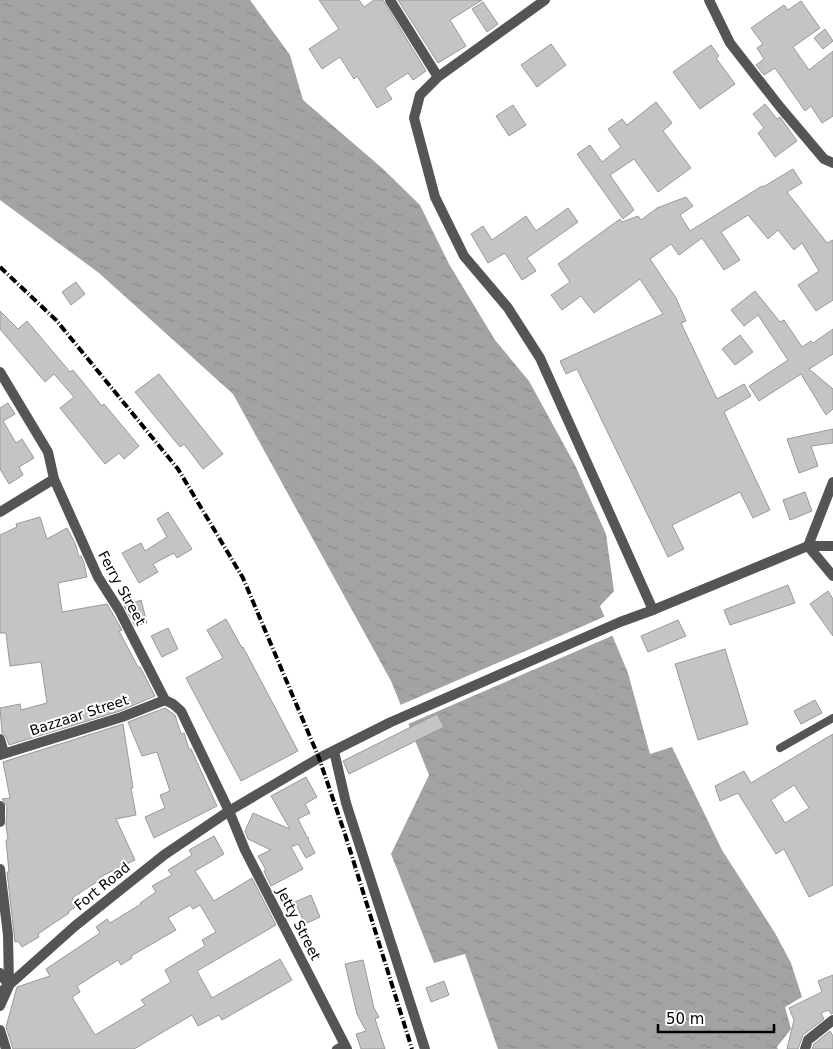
<svg xmlns="http://www.w3.org/2000/svg" width="833" height="1049" viewBox="0 0 833 1049" font-family="'DejaVu Sans',sans-serif">
	<style>
		.water { fill: url(#water-ripples) }
		.pier { fill: #fff }
		.building { fill: #c4c4c4; stroke: #999; fill-rule: evenodd }
		.lines { fill: none; stroke-linecap: round; stroke-linejoin: round }
		.service { stroke: #555; stroke-width: 8 }
		.minor { stroke: #555; stroke-width: 10 }
		.tertiary { stroke: #555; stroke-width: 10 }
		.rail { stroke: #000; stroke-width: 4; stroke-dasharray: 8 2.5 1 2.5; stroke-linecap: butt }
		.labels { text-anchor: middle; stroke-width: 4; stroke-linejoin: round; paint-order: stroke }
		.street-label { font-size: 14px; fill: #000; stroke: #fff }
	</style>
	<defs>
		<pattern id="water-ripples" width="26" height="14" patternUnits="userSpaceOnUse" patternTransform="scale(1.25)"><rect width="26" height="14" fill="#a3a3a3"/><path d="M2 4q2-2 4 0t4 0M15 11q2-2 4 0t4 0" fill="none" stroke="#8b8b8b"/></pattern>
	</defs>
	<rect width="100%" height="100%" fill="#fff"/>
	<!-- water -->
	<path class="water" d="M0,0H250L290,55L303,100L382,168L420,205L449,264L495,340L529,381L575,465L606,534L614,591L600,606L628,673L650,754L672,747L722,850L775,933L791,963L802,997L785,1007L791,1029L777,1047L778,1049H498L465,954L434,963L391,854L429,775L391,681L233,394L99,273L0,200Z"/>
	<!-- pier -->
	<path class="pier" d="M606,616L614,635L406,725L398,706Z"/>
	<!-- building -->
	<path class="building" d="M319,0H359L364,7L374,0H383L426,71L413,80L408,73L385,88L392,99L377,108L357,76L354,79L340,57L322,69L309,49L339,29Z
		M398,0H482L450,20L466,46L438,63Z
		M801,1L820,28L793,47L809,70L833,51V116L822,123L811,106L805,111L775,68L764,75L756,65L764,59L757,48L763,44L751,28L784,5L788,10Z
		M483,2L498,24L487,32L472,9Z
		M825,29L833,41L823,49L814,38Z
		M551,44L566,65L537,87L521,65Z
		M711,45L719,56L716,58L735,84L700,109L673,72Z
		M656,102L672,123L663,131L691,168L658,192L634,159L610,175L634,210L623,219L577,154L590,145L602,162L621,147L608,129L622,119L627,125Z
		M765,104L777,119L780,117L797,141L775,157L758,133L764,128L753,114Z
		M513,105L526,125L509,136L496,116Z
		M793,169L802,183L787,192L827,243L833,240V300L816,311L798,285L819,271L802,243L794,250L778,230L768,239L748,215L721,232L740,260L724,270L702,238L679,255L671,244L650,259L676,298L686,321L681,323L717,399L744,384L751,396L724,412L770,510L753,518L740,492L672,525L684,549L668,557L577,369L566,374L560,361L663,314L640,279L594,313L581,296L562,310L551,295L570,282L558,264L620,219L622,222L638,216L641,220L657,208L686,197L693,206L680,215L690,231L762,186L763,187Z
		M568,208L578,222L527,258L536,271L522,280L505,253L488,263L471,234L483,226L492,240L526,216L536,231Z
		M76,282L85,294L71,305L62,292Z
		M755,291L780,322L784,320L802,347L811,341L813,343L833,329V354L809,369L833,389V409L826,415L801,374L759,401L749,386L788,360L758,315L744,326L731,310Z
		M0,311L18,329L27,321L70,372L73,370L102,406L104,404L139,446L124,459L119,453L105,464L60,408L74,397L54,374L45,382L0,329Z
		M740,335L753,352L735,365L722,349Z
		M159,374L223,454L203,469L184,444L180,447L135,392Z
		M8,403L15,414L3,421L16,443L22,439L34,458L19,467L23,475L9,484L0,469V408Z
		M833,429V443L811,446L818,466L799,473L787,439Z
		M805,492L812,511L790,520L783,500Z
		M168,512L192,549L177,558L174,553L153,564L158,572L139,583L122,553L141,543L145,551L167,537L157,519Z
		M40,517L47,539L67,528L75,543L79,557L81,556L84,563L87,577L58,583L62,612L107,604L122,630L119,631L138,667H140L155,696L120,711L9,745L6,737L2,733L0,708L20,704L21,710L47,703L41,662L10,666L6,633H0V535L17,527L16,524Z
		M788,585L795,603L730,625L724,610Z
		M828,591L833,599V636L810,604Z
		M141,600L147,623L135,626L124,606Z
		M226,619L242,648L243,647L298,751L241,781L186,678L223,658L207,630Z
		M678,620L686,636L648,652L641,636Z
		M168,628L178,649L162,657L151,636Z
		M725,649L748,724L698,740L675,664Z
		M815,700L822,713L801,724L794,711Z
		M165,708L175,715L181,734L184,733L189,749H191L217,806L154,838L145,817L165,808L160,795L170,791L157,752L142,756L128,722Z
		M437,714L444,727L349,774L343,761Z
		M123,724L133,788H131L136,815L116,819L135,860L100,877L101,879L72,898L77,906L68,912L69,913L38,934L39,937L22,947L18,941L15,942L7,872H9L6,840H8L6,825L7,806L2,799L10,798L3,762Z
		M833,734V885L809,897L784,849L776,854L738,793L720,801L715,786L744,771L751,783ZM794,785L809,808L785,823L771,800Z
		M306,777L317,797L305,804L310,813L298,819L307,837L309,838L308,839L315,853L306,858L298,844L291,847L303,869L271,886L264,871L266,870L258,856L271,850L248,839L245,831L253,813L290,829L271,796Z
		M214,836L224,854L195,871L214,901L252,878L276,925L197,971L212,998L280,959L292,980L222,1020L219,1015L198,1026L192,1015L134,1049H13L6,1027L17,987L50,976L46,969L100,933L96,927L107,919L110,923L141,904L140,903L156,892L152,886L172,875L168,870L192,855L189,850ZM190,905L193,909L200,905L216,932L202,940L205,946L165,970L171,982L141,1000L145,1005L95,1035L72,997L80,992L77,986L118,960L121,965L132,958L131,956L176,930L168,918Z
		M311,895L320,917L305,924L295,902Z
		M363,960L374,1008L379,1017L375,1019L385,1049H361L356,1034L366,1031L357,1014L345,964Z
		M833,975V1013L831,1014L829,1010L821,1013L824,1019L803,1035L798,1049H787L794,1020L789,1008L822,992L818,981Z
		M444,981L449,995L431,1002L426,988Z
		M830,1031L833,1036V1049H812L814,1044Z"/>
	<g class="lines">
		<!-- service -->
		<path class="service" d="M780,748L833,718
			M336,1049L345,1044"/>
		<!-- minor -->
		<path class="minor" d="M390,0L438,77
			M545,0L438,77L420,95L414,118L435,197L464,256L508,308L540,358L653,610
			M709,0L730,43L780,107L824,159L833,163
			M0,372L48,452L54,479L98,577L119,610L165,700L173,704L181,711L229,811L245,850L347,1049
			M0,512L54,479
			M808,546L833,482
			M808,546L833,576
			M808,546H833
			M0,739L4,753
			M334,751L346,803L425,1049
			M0,755L122,717L165,700
			M0,806V822
			M0,869L8,935L9,986L0,1006
			M0,973L9,986
			M0,993L75,926L164,855L229,811
			M0,1030L6,1049
			M805,1049L808,1040L833,1020"/>
		<!-- tertiary -->
		<path class="tertiary" d="M229,811L319,758L391,722L620,622L653,610L808,546"/>
		<!-- rail -->
		<path class="rail" d="M0,267L56,320L178,469L243,578L319,758L345,834L412,1049"/>
	</g>
	<g class="labels">
		<!-- street labels -->
		<g class="street-label">
			<text transform="translate(122 588) rotate(61)" y="5">Ferry Street</text>
			<text transform="translate(79 715) rotate(-18)" y="5">Bazzaar Street</text>
			<text transform="translate(102 886) rotate(-39)" y="5">Fort Road</text>
			<text transform="translate(299 924) rotate(63)" y="5">Jetty Street</text>
		</g>
	</g>
	<!-- scale -->
	<path d="M658 1024v8h116v-8" fill="none" stroke="#000000" stroke-width="2.5"/>
	<text x="666" y="1024" font-size="15" fill="#000000" stroke="#ffffff" stroke-width="4" paint-order="stroke">50 m</text>
</svg>
